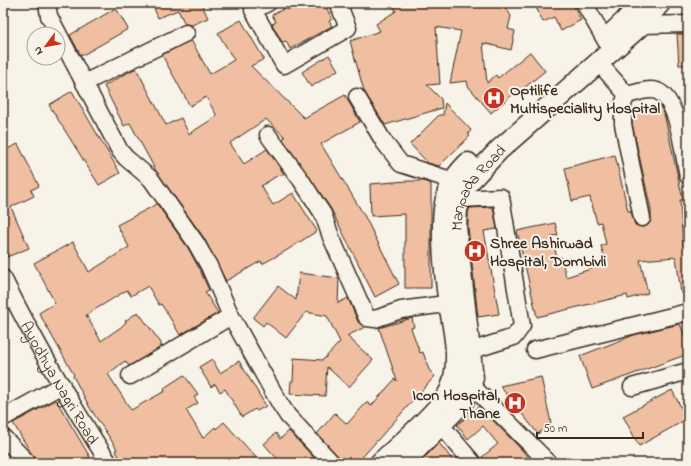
<svg xmlns="http://www.w3.org/2000/svg" width="691" height="466" viewBox="0 0 691 466" font-family="'Indie Flower',sans-serif">
	<style>
		.building { fill: #f0bfa1; stroke: #3b2a1e }
		.lines { fill: none; stroke-linecap: round; stroke-linejoin: round }
		.minor-casing { stroke: #3b2a1e; stroke-width: 19 }
		.major-casing { stroke: #3b2a1e; stroke-width: 23 }
		.minor { stroke: #f7f3e8; stroke-width: 16 }
		.major { stroke: #f7f3e8; stroke-width: 20 }
		.labels { text-anchor: middle; stroke-width: 4; stroke-linejoin: round; paint-order: stroke }
		.poi-label { font-size: 16px; font-weight: bold; fill: #3b2a1e; stroke: #f7f3e8; text-anchor: start }
		.street-label { font-size: 16px; fill: #3b2a1e; stroke: #f7f3e8 }
	</style>
	<rect width="100%" height="100%" fill="#f7f3e8"/>
	<filter id="ink" filterUnits="userSpaceOnUse"><feTurbulence type="fractalNoise" baseFrequency=".025" numOctaves="2"/><feDisplacementMap in="SourceGraphic" scale="8" xChannelSelector="R" yChannelSelector="G"/><feConvolveMatrix kernelMatrix="1 2 1 2 8 2 1 2 1" color-interpolation-filters="sRGB"/></filter>
	<g filter="url(#ink)">
		<!-- building -->
		<path class="building" d="M152,3H201L208,18L192,25L185,24L178,10L158,18Z
			M300,3H324L332,19L329,21L332,26L290,49L286,41L282,42L272,24L276,22L272,15L285,8L287,10Z
			M392,3H503L511,16L508,29L515,31L511,50L483,43L487,83L496,75L498,78L530,52L545,71L519,92L518,90L491,113L468,86L467,81L450,83L461,31L436,27L440,84L427,85L441,99L442,108L385,125L364,91L350,41L380,31L376,24L396,11Z
			M534,3H572L581,20L561,31L554,17L543,22Z
			M116,8L128,29L81,56L70,35Z
			M241,20L264,59L251,66L304,118L345,95L360,122L321,144L364,215L399,284L375,297L331,209L283,139L285,137L266,119L230,143L244,164L267,149L284,174L281,176L280,174L261,186L273,205L293,193L317,231L284,252L262,264L261,261L226,281L204,238L156,171L130,123L124,126L104,86L136,68L166,125L181,118L189,134L217,116L206,97L190,106L162,55L191,40L210,74L234,60L218,33Z
			M677,34H688V65H679Z
			M329,55L338,70L311,87L302,72Z
			M72,91L120,173L99,185L49,105Z
			M445,103L471,130L468,134L470,136L439,166L428,163L410,144L439,115H443Z
			M659,105L664,113L683,200H680L683,246H688V292L681,293L676,257L640,260L648,293L628,299L627,295L537,317L517,231L555,223L558,235L552,236L557,258L561,257L566,277L606,264L601,246L606,244L601,222L597,223L590,197L572,201L565,168L615,155L628,211H631L635,225L643,227L648,225L651,221V210L632,123V109Z
			M18,144L39,186L31,190L34,196L11,207L29,248L7,257L3,249V151Z
			M407,181H424L431,184V288H405V214L371,216L370,184Z
			M157,204L188,248L200,270L209,290L205,292L218,313L180,335L167,313L161,304L159,305L148,286L131,296L127,290L86,315L101,341L121,327L126,322L125,321L138,312L161,343V347L129,366L125,361L108,374L131,410L165,391L164,388L184,375L198,394L194,397L198,403L186,410L203,438L215,427L216,429L224,422L261,463H130L127,458L122,461L115,450L117,449L90,408L73,376L74,375L39,313L55,303L34,263L73,242L89,272L129,247L117,225Z
			M493,207L497,229L484,231L499,314L478,317L468,227V212L470,208Z
			M299,273L339,278L338,303L348,298L358,322L365,327L347,336L373,360L349,387L327,367L325,396L290,394L291,381H293L294,358L323,360L340,342L327,316L306,312L286,338L266,322L263,326L253,318L278,286L296,300Z
			M412,318L414,327L411,328L420,353L423,352L429,370L435,376L357,463H341L339,457L317,434L335,413L347,424L367,402L371,406L395,379L397,381L379,328Z
			M680,324L688,344V354L592,389L580,356L634,335Z
			M212,359L220,373L239,361L266,406L257,411L255,409L242,417L225,389L220,392L215,384L211,387L199,367Z
			M541,377L551,423L538,434L500,386Z
			M672,390L687,419L639,446L623,416Z
			M56,400L90,457L80,463H37L13,423Z
			M479,406L521,449L533,463H487L482,457L498,444L483,426L468,439L457,425Z
			M289,431L319,463H281L264,444L276,433L280,439Z
			M439,443L455,463H419Z"/>
		<g class="lines">
			<!-- minor casing -->
			<g class="minor-casing">
				<g id="minor">
					<path d="M47,3L49,16L120,151L126,158L151,179L196,243L209,266L231,316L280,404L288,416L332,463"/>
					<path d="M268,3L253,10L284,65L348,28L338,3"/>
					<path d="M584,3L611,50"/>
					<path d="M641,25L688,24"/>
					<path d="M599,63L627,95C635,93 649,88 657,91C679,100 683,154 688,176"/>
					<path d="M84,83L186,33"/>
					<path d="M627,95L623,104V124L642,218"/>
					<path d="M357,97L384,142L401,164L454,181"/>
					<path d="M268,135L301,180L323,214L331,237L367,318L375,319L401,310L460,302"/>
					<path d="M460,199L501,197L522,326L514,337L470,351"/>
					<path id="s1" d="M3,278C35,342 71,404 109,463"/>
					<path d="M535,350L688,312"/>
					<path d="M130,376L231,316"/>
					<path d="M461,381L471,383L477,391L547,461"/>
					<path d="M632,387L688,371"/>
					<path d="M434,417L473,463"/>
					<path d="M3,418L62,385"/>
					<path d="M3,437L28,463"/>
				</g>
			</g>
			<!-- major casing -->
			<g class="major-casing">
				<g id="major">
					<path d="M608,37L625,21L641,3"/>
					<path d="M380,463C397,447 444,408 451,388C461,361 454,332 449,304C445,277 437,211 450,187C454,178 461,170 468,163"/>
					<path id="s2" d="M403,463L463,402L473,378L456,227L457,209L467,184L499,150L641,25L660,3"/>
				</g>
			</g>
			<!-- minor -->
			<use href="#minor" class="minor"/>
			<!-- major -->
			<use href="#major" class="major"/>
		</g>
	</g>
	<!-- icons -->
	<defs>
		<g id="hospital-disc" transform="scale(1.15)"><circle r="9.5" fill="#c8321e" stroke="#f7f3e8"/><path d="M-5-5h3v3.5h4V-5h3V5h-3V1.5h-4V5h-3Z" fill="#fff"/></g>
	</defs>
	<g fill-rule="evenodd">
		<use href="#hospital-disc" x="494" y="98"/>
		<use href="#hospital-disc" x="475" y="251"/>
		<use href="#hospital-disc" x="515" y="403"/>
	</g>
	<g class="labels">
		<!-- poi labels -->
		<g class="poi-label">
			<text x="510" y="95">Optilife<tspan x="510" dy="18">Multispeciality Hospital</tspan></text>
			<text x="490" y="248">Shree Ashirwad<tspan x="490" dy="18">Hospital, Dombivli</tspan></text>
			<text x="500" y="400" text-anchor="end">Icon Hospital,<tspan x="500" dy="18">Thane</tspan></text>
		</g>
		<!-- street labels -->
		<g class="street-label">
			<text dy="6" stroke="none"><textPath href="#s2" startOffset="310">Manpada Road</textPath></text>
			<text dy="6" stroke="none"><textPath href="#s1" startOffset="119">Ayodhya Nagri Road</textPath></text>
		</g>
	</g>
	<!-- margin -->
	<rect width="691" height="466" fill="none" stroke="#f7f3e8" stroke-width="16"/>
	<rect x="8" y="8" width="675" height="450" fill="none" stroke="#3b2a1e" stroke-width="1.5" filter="url(#ink)"/>
	<!-- north arrow -->
	<g transform="translate(46 46) rotate(238)"><circle r="19" fill="#f7f3e8" stroke="#aca397"/>
	<path d="M0-3L7 15L0 10L-7 15Z" fill="#c8321e"/>
	<text y="-6" font-size="11" font-weight="bold" text-anchor="middle" fill="#3b2a1e">N</text>
	</g>
	<!-- scale -->
	<path d="M537 432v6h106v-6" fill="none" stroke="#3b2a1e" stroke-width="2"/>
	<text x="543" y="432" font-size="12" fill="#3b2a1e" stroke="#f7f3e8" stroke-width="3" paint-order="stroke">50 m</text>
</svg>
